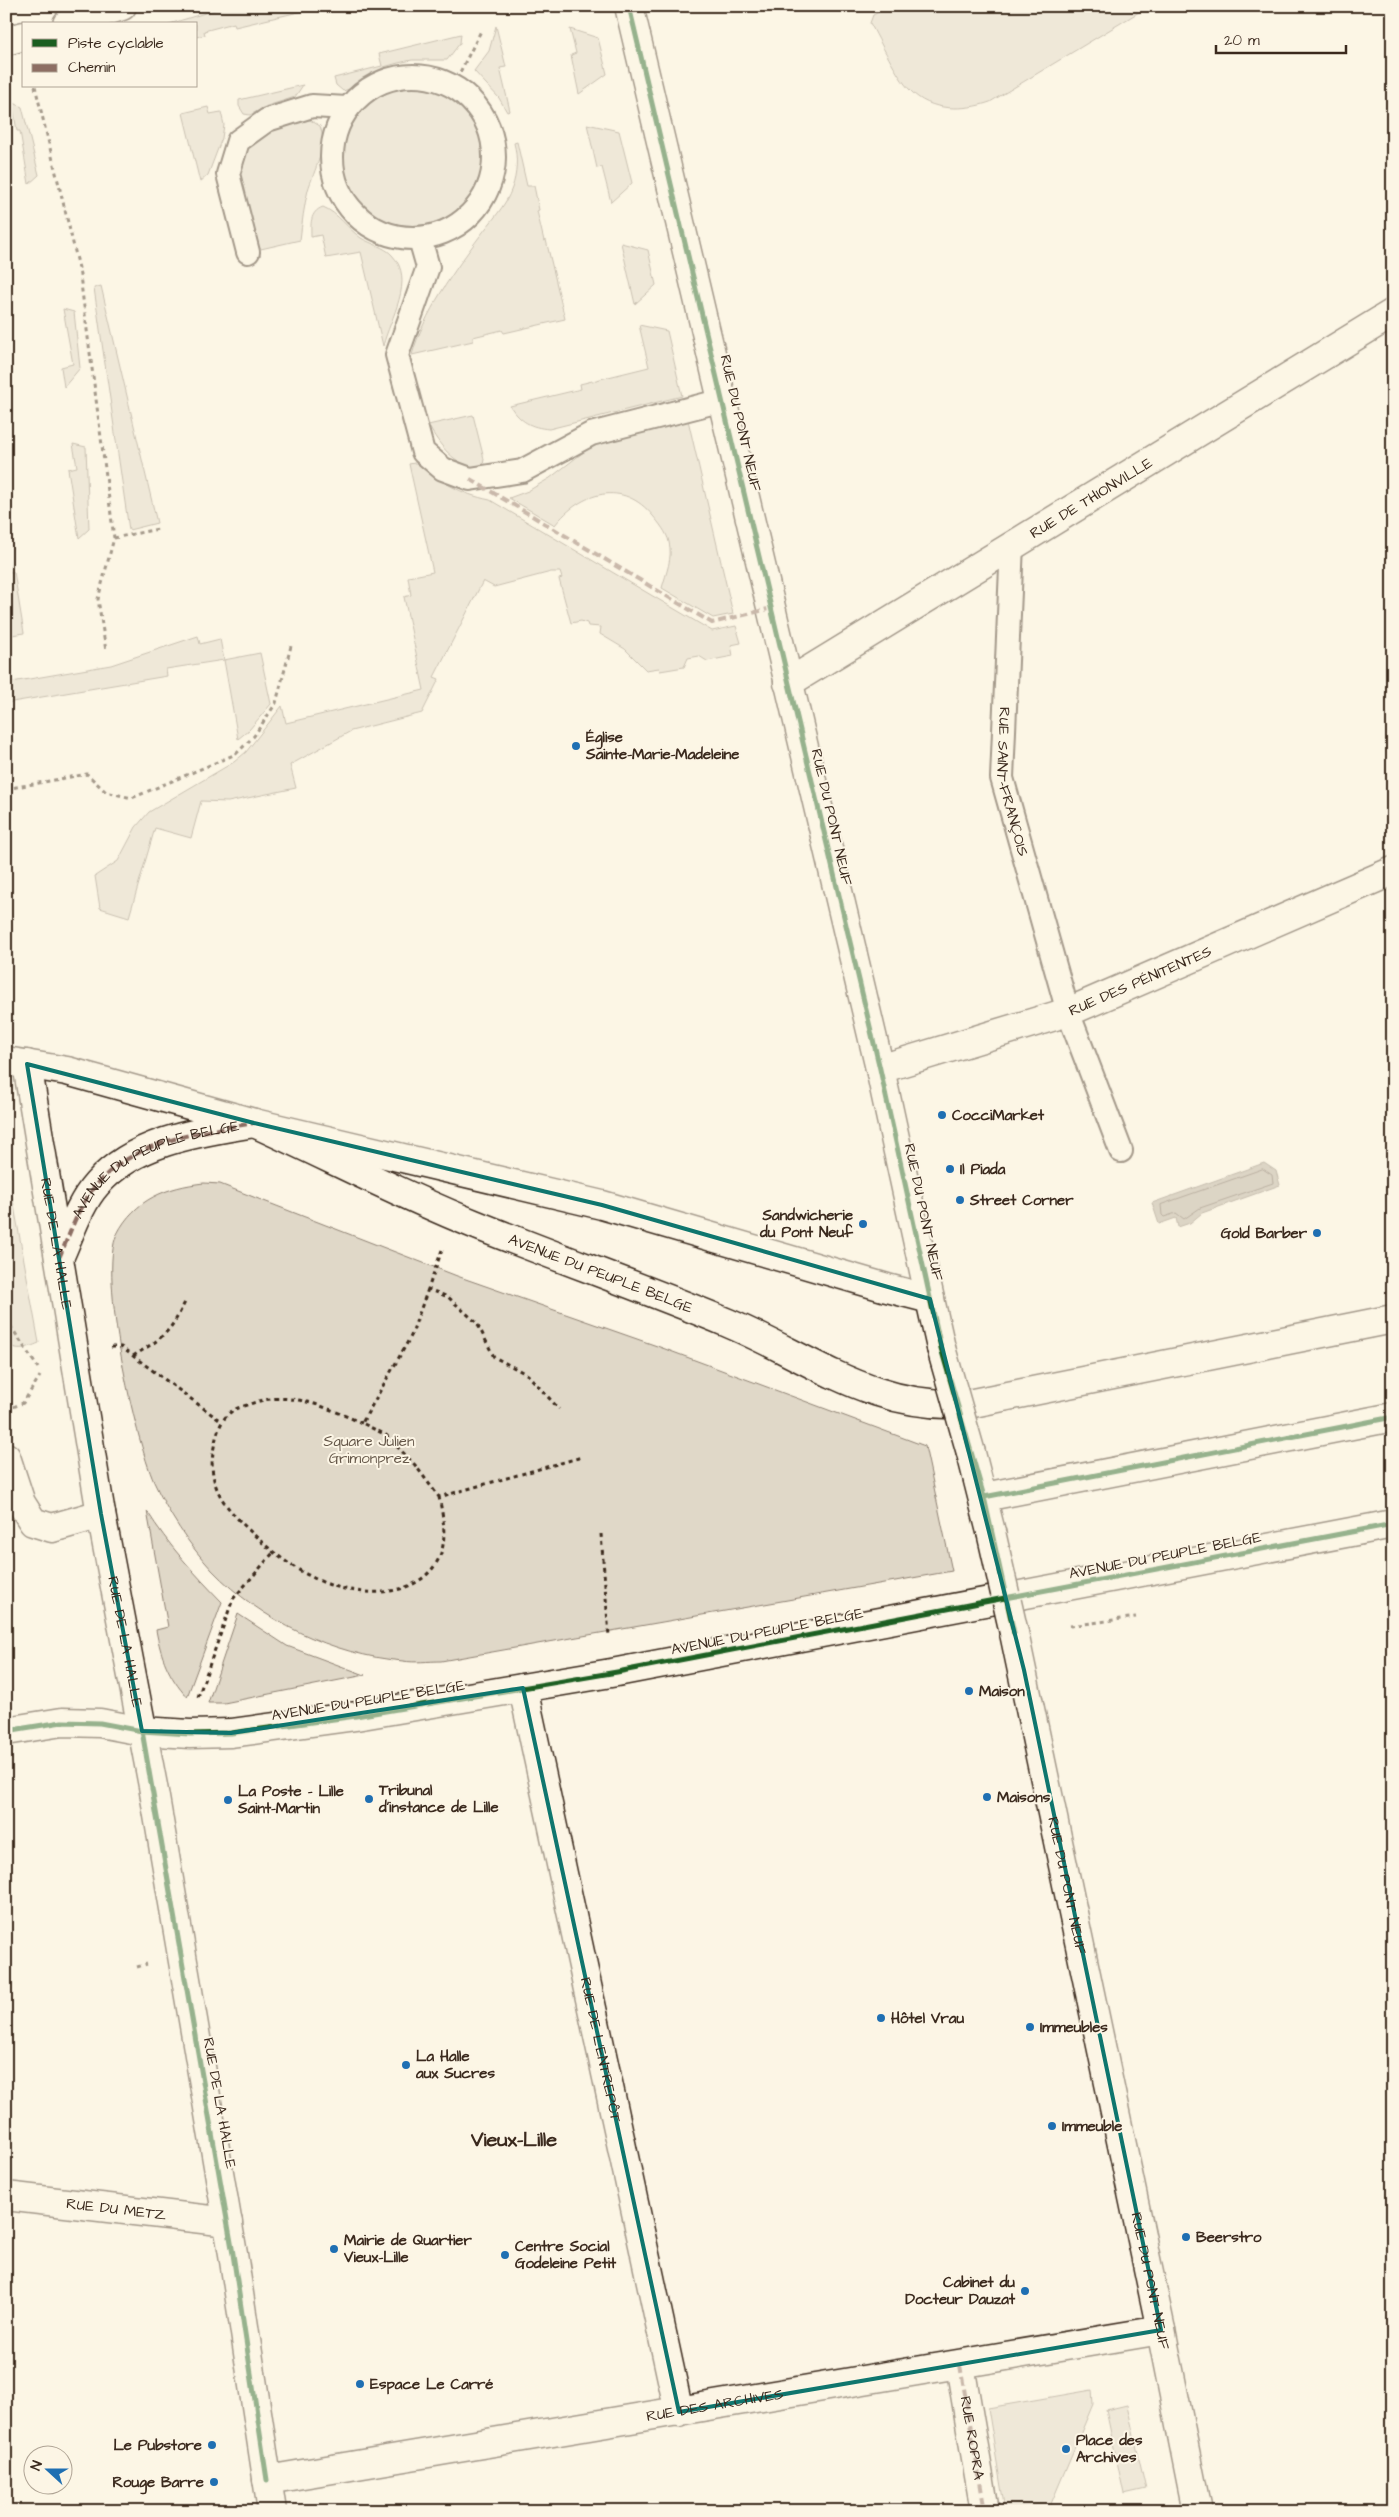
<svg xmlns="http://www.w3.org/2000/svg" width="1399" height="2517" viewBox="0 0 1399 2517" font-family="'Architects Daughter',sans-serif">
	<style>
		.green { fill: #e0d8c8; stroke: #8e8173 }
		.water { fill: #b7ad9e; stroke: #85796b }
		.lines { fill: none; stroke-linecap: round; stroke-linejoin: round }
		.shore { stroke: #6d5e51; stroke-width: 1 }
		.lane-casing { stroke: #3b2a1e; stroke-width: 26 }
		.street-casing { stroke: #3b2a1e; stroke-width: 31 }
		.secondary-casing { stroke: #3b2a1e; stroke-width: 31 }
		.path { stroke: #3b2a1e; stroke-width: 3; stroke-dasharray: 4 4; stroke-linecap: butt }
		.lane { stroke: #fcf5e5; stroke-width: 22 }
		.street { stroke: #fcf5e5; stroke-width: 28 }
		.secondary { stroke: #fcf5e5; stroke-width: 28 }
		.secondary-bridge-casing { stroke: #3b2a1e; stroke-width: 31; stroke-linecap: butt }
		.secondary-bridge { stroke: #fcf5e5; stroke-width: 28 }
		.quiet { stroke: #8d6e63; stroke-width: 4; stroke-dasharray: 8 4; stroke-linecap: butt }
		.cycleway-casing { stroke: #fcf5e5; stroke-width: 8 }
		.cycleway { stroke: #1b5e20; stroke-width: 5 }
		.marked { fill: none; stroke: #0f766e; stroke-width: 4; stroke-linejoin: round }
		.poi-dot { fill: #1f6fb2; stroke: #fcf5e5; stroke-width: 2 }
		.labels { text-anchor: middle; stroke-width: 4; stroke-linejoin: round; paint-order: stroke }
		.street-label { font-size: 15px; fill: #3b2a1e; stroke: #fcf5e5 }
		.poi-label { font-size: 15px; font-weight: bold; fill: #3b2a1e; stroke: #fcf5e5; text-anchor: start }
		.park-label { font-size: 15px; fill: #645648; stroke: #fcf5e5 }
		.district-label { font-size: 20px; font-weight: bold; fill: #3b2a1e; stroke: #fcf5e5 }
	</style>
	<rect width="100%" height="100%" fill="#fcf5e5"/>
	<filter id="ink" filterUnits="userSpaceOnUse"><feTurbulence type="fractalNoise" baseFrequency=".02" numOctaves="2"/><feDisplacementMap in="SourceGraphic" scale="10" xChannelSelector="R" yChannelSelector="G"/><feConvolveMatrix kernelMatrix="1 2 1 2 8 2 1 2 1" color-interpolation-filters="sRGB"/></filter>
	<g filter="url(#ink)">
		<!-- green -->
		<path class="green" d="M228,6H309L302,8L303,11L235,27L234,23L204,31L205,35L196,37V24H169Z
			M891,6H1149L990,102C964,111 930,112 910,90C897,77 880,41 870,23L873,15Z
			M496,26L506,67L500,68L510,111L507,112L499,98L474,71L489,51Z
			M570,29L598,38L607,74L579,94L571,55L576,53Z
			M461,34L460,43L447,60H412L398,63L384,67L349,89L343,91L336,85L334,78L382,66L379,54Z
			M341 155a71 71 0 1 1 142 0a71 71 0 1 1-142 0Z
			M303,85L295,97L267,106L250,115L244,114L239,106V100Z
			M12,102L22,107L39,175L29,184L20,131H17Z
			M208,107L210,114L221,112L224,125L222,138L208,175L200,182L183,113Z
			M303,119L310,120L320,126C328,147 314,170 308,190C304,206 302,223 300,240L252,251L238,173L247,150L264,131Z
			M587,124L619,131L632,183L611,202L602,167L597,168Z
			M517,142L527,186H534L539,210L537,211L544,241L546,240L565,319L504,333L502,330L473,337V341L412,355C423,315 455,269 480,236C491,221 506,206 512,188C517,174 518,158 514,143Z
			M323,207C338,213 348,229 361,238C371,244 385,247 392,255C416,280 390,318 383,346L361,252L326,258L321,235L311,237C311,225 309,212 323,207Z
			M621,243L648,250L656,285L635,304Z
			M101,286L157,523L129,530L94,288Z
			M63,309L74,312L80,368L64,387L61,367L73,364Z
			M639,325L667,331L682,396L549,429C530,427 521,422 510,406L581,389L580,384L649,367Z
			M473,415L484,459L483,465L479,469C453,464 441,447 428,425Z
			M688,420L733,614L713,618L662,588C666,573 673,558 669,542C667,533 659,523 653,516C623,479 581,492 555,525L509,498L528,491L550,478L594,444Z
			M73,444L86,447L89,529L79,538L68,469L77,467Z
			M420,462C441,483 461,494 490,500L712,631L736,626L741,643L731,645L733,656L707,661L699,656L688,658L684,667L660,671L659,668L646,670L625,649L600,634L601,627L588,626L587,623L581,621L571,623L559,579L562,578L560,572H551L494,587L483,581L434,677L439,679L422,713L351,731L290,765L296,788L228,802L201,801L191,838L155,828L129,917L100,908L95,876L118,861L136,827L149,812L234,762L246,752L282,706L286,723L424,690L404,597L411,595L408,577L433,572L409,464Z
			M6,551L10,572H14L24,633L6,636Z
			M198,636L200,644L220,639L224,660L260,653L271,704L249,730L238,739L224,660L166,669L167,676L6,703V683L111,665Z
			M6,1162L39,1343C27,1348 17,1352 6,1343Z
			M204,1183L220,1184L457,1276L657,1346L925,1446L952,1571L441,1661C428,1661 415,1663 403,1661C333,1655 261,1621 212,1570C189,1545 168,1513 154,1482C135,1439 98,1274 117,1234C135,1199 167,1187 204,1183Z
			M147,1511C168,1545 194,1573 222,1602L187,1697C168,1676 161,1657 156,1630L168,1627Z
			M238,1614L287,1646L365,1675L224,1703H208Z
			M1092,2390L1093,2404L1048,2511H1005L988,2408Z
			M1127,2405L1146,2489L1124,2494L1106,2410Z"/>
		<!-- water -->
		<path class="water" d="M1264,1163L1276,1171L1280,1185L1202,1213L1190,1223L1178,1227L1176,1218L1159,1224L1152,1203Z"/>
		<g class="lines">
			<!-- shore -->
			<path class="shore" d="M1263,1169L1272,1175L1273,1183L1200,1208L1184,1219L1176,1213L1164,1217L1162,1215L1161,1205Z"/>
			<!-- lane casing -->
			<g class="lane-casing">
				<g id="lane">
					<circle cx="413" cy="157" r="81"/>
					<path d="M420,239L428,267L397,355L423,452L443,469L470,479L522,471L591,434L723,400"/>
					<path d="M248,252L228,174L238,141L267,120L312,106L347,108"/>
					<path id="s1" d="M1012,544L1002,778L1068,1012L1121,1151"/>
				</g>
			</g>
			<!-- street casing -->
			<g class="street-casing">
				<g id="street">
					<path d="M629,6L880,1069L930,1299"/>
					<path d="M67,24L122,6"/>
					<path d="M6,41L24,36"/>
					<path id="s2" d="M788,683L1393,313"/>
					<path id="s3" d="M880,1069L1068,1012L1393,871"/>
					<path d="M59,1258C70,1234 79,1204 97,1184C136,1140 200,1132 254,1123"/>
					<path d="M6,1457L21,1503L33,1522L52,1528L101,1514"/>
					<path id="s4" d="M523,1688L679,2412"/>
					<path d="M6,1731L62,1722L100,1723L142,1731"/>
					<path id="s5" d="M6,2196L228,2222"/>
					<path d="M960,2365L985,2511"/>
					<path id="s6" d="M267,2480L1161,2330"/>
				</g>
			</g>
			<!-- secondary casing -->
			<g class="secondary-casing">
				<g id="secondary">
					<path d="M6,1061L67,1071L254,1123L602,1205L887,1288L930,1299L941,1348"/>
					<path id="s7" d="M27,1064L101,1514L153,1786L233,2254L272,2511"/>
					<path id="s8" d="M254,1123C327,1156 399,1194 474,1224C558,1258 644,1288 728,1323C811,1358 878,1413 973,1403L1393,1319"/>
					<path d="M971,1453L991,1532"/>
					<path d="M984,1497L1393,1417"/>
					<path id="s9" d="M1014,1633L1161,2330L1197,2511"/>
					<path d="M142,1731L190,1734L231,1733L356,1716L617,1672L1393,1524"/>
				</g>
			</g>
			<!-- path -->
			<path class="path" d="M35,86L79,268L114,538L98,599L106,651
				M453,86L482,29
				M114,538L158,529
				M6,789L87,774L106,792L132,798L236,754L254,736L276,703L291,646
				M442,1250L428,1289L448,1297L477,1323L494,1357L528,1375L559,1409
				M428,1289L411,1336L362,1423L386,1435L415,1465L439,1497L582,1457
				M6,1319L38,1368
				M111,1347H121L222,1422
				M133,1356C163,1338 171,1332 186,1300
				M6,1410L23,1403L40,1376
				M362,1423C325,1407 289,1389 250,1404C244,1406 236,1408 232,1411C220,1420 217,1433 214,1447C206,1486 225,1507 251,1532C270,1550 289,1566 312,1577C349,1597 415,1603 438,1560C448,1542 443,1516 439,1497
				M601,1534L609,1636
				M1070,1626L1136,1617
				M198,1697L233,1599L273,1553
				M137,1967L147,1964"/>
			<!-- lane -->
			<use href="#lane" class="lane"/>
			<!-- street -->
			<use href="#street" class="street"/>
			<!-- secondary -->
			<use href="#secondary" class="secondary"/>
			<!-- secondary-bridge casing -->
			<g class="secondary-bridge-casing">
				<path id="secondary-bridge" d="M941,1348L971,1453
					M991,1532L1014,1633"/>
			</g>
			<!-- secondary-bridge -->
			<use href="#secondary-bridge" class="secondary-bridge"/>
			<!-- quiet -->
			<g class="quiet">
				<path d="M470,479L712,623L772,608"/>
				<path id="s10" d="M59,1258C70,1234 79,1204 97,1184C136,1140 200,1132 254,1123"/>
				<path id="s11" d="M960,2365L985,2511"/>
			</g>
			<!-- cycleway casing -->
			<g class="cycleway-casing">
				<path id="cycleway" d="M629,6L880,1069L941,1348L984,1497L1014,1633
					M984,1497L1393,1417
					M6,1731L62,1722L100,1723L142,1731L190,1734L231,1733L356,1716L617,1672L1393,1524
					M142,1731L233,2254L267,2480"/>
			</g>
			<!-- cycleway -->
			<use href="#cycleway" class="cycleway"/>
		</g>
	</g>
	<!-- marked area -->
	<path d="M0 0H1399V2517H0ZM27,1064L254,1123L602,1205L930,1299L1024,1670L1161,2330L679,2412L523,1688L231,1733L142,1731L101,1514Z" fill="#fcf5e5" fill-opacity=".55" fill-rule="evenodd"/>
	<path class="marked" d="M27,1064L254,1123L602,1205L930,1299L1024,1670L1161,2330L679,2412L523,1688L231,1733L142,1731L101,1514Z"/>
	<!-- markers -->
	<g class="poi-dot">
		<circle cx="576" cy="746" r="5"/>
		<circle cx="942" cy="1115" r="5"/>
		<circle cx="950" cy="1169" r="5"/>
		<circle cx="960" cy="1200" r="5"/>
		<circle cx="863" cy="1224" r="5"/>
		<circle cx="1317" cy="1233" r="5"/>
		<circle cx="969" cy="1691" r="5"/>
		<circle cx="987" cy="1797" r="5"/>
		<circle cx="369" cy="1799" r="5"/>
		<circle cx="228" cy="1800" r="5"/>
		<circle cx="881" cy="2018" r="5"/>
		<circle cx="1030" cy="2027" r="5"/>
		<circle cx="406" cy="2065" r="5"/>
		<circle cx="1052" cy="2126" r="5"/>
		<circle cx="1186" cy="2237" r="5"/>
		<circle cx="334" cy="2249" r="5"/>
		<circle cx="505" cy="2255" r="5"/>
		<circle cx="1025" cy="2291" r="5"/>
		<circle cx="360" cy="2384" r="5"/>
		<circle cx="212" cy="2445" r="5"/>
		<circle cx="1066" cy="2449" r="5"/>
		<circle cx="214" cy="2482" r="5"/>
	</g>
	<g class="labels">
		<!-- street labels -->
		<g class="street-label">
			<text transform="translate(741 423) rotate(77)" y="5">RUE DU PONT NEUF</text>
			<text dy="5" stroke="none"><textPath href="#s2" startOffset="355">RUE DE THIONVILLE</textPath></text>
			<text dy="5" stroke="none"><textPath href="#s1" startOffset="239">RUE SAINT-FRANÇOIS</textPath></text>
			<text transform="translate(832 817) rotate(77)" y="5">RUE DU PONT NEUF</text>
			<text dy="5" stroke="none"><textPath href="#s3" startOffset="275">RUE DES PÉNITENTES</textPath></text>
			<text dy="5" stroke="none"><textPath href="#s10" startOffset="142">AVENUE DU PEUPLE BELGE</textPath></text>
			<text transform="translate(924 1212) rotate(78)" y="5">RUE DU PONT NEUF</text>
			<text dy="5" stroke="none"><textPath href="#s7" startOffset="182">RUE DE LA HALLE</textPath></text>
			<text dy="5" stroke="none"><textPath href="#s8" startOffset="378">AVENUE DU PEUPLE BELGE</textPath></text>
			<text transform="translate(1165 1555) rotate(-11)" y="5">AVENUE DU PEUPLE BELGE</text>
			<text transform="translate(767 1631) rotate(-11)" y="5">AVENUE DU PEUPLE BELGE</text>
			<text dy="5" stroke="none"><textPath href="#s7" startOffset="586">RUE DE LA HALLE</textPath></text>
			<text transform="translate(368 1700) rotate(-9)" y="5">AVENUE DU PEUPLE BELGE</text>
			<text dy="5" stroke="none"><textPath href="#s9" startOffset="258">RUE DU PONT NEUF</textPath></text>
			<text dy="5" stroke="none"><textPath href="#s4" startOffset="370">RUE DE L'ENTREPÔT</textPath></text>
			<text transform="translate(220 2103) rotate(80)" y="5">RUE DE LA HALLE</text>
			<text dy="5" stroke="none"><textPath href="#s5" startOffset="111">RUE DU METZ</textPath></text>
			<text dy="5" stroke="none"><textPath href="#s9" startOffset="662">RUE DU PONT NEUF</textPath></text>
			<text dy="5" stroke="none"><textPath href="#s6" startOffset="454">RUE DES ARCHIVES</textPath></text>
			<text dy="5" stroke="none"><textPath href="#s11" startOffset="74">RUE ROPRA</textPath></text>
		</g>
		<!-- poi labels -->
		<g class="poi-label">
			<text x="586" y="742">Église<tspan x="586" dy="17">Sainte-Marie-Madeleine</tspan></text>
			<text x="952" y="1120">CocciMarket</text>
			<text x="960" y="1174">Il Piada</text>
			<text x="970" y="1205">Street Corner</text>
			<text x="853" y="1220" text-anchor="end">Sandwicherie<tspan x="853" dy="17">du Pont Neuf</tspan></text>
			<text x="1307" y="1238" text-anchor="end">Gold Barber</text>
			<text x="979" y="1696">Maison</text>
			<text x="379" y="1795">Tribunal<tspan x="379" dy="17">d'instance de Lille</tspan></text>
			<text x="238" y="1796">La Poste - Lille<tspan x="238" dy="17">Saint-Martin</tspan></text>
			<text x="997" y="1802">Maisons</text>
			<text x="891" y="2023">Hôtel Vrau</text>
			<text x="1040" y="2032">Immeubles</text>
			<text x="416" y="2061">La Halle<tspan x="416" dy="17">aux Sucres</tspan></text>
			<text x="1062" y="2131">Immeuble</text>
			<text x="1196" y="2242">Beerstro</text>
			<text x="344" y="2245">Mairie de Quartier<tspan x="344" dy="17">Vieux-Lille</tspan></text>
			<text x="515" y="2251">Centre Social<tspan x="515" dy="17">Godeleine Petit</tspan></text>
			<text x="1015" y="2287" text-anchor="end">Cabinet du<tspan x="1015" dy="17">Docteur Dauzat</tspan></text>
			<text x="370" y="2389">Espace Le Carré</text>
			<text x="1076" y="2445">Place des<tspan x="1076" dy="17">Archives</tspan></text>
			<text x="202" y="2450" text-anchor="end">Le Pubstore</text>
			<text x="204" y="2487" text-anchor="end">Rouge Barre</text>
		</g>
		<!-- park labels -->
		<g class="park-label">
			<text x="369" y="1446">Square Julien<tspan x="369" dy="17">Grimonprez</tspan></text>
		</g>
		<!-- district labels -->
		<g class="district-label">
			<text x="514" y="2146">Vieux-Lille</text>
		</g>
	</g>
	<!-- margin -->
	<rect width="1399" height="2517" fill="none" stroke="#fcf5e5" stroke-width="25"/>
	<rect x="12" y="12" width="1374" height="2492" fill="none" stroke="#3b2a1e" stroke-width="2" filter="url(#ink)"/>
	<!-- legend -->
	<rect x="22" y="22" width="175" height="65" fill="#fcf5e5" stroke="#afa495"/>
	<rect x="32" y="39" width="25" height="8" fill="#1b5e20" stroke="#afa495"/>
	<text x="68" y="48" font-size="15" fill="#3b2a1e">Piste cyclable</text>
	<rect x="32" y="64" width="25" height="8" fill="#8d6e63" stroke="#afa495"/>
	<text x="68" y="72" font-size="15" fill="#3b2a1e">Chemin</text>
	<!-- north arrow -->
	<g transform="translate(48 2470) rotate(291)"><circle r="24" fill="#fcf5e5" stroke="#afa495"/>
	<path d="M0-4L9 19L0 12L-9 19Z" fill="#1f6fb2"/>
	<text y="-8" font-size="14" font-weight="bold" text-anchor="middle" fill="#3b2a1e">N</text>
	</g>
	<!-- scale -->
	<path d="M1216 45v8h130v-8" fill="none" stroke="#3b2a1e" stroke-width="2.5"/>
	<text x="1224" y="45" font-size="15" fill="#3b2a1e" stroke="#fcf5e5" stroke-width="4" paint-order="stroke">20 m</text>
</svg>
